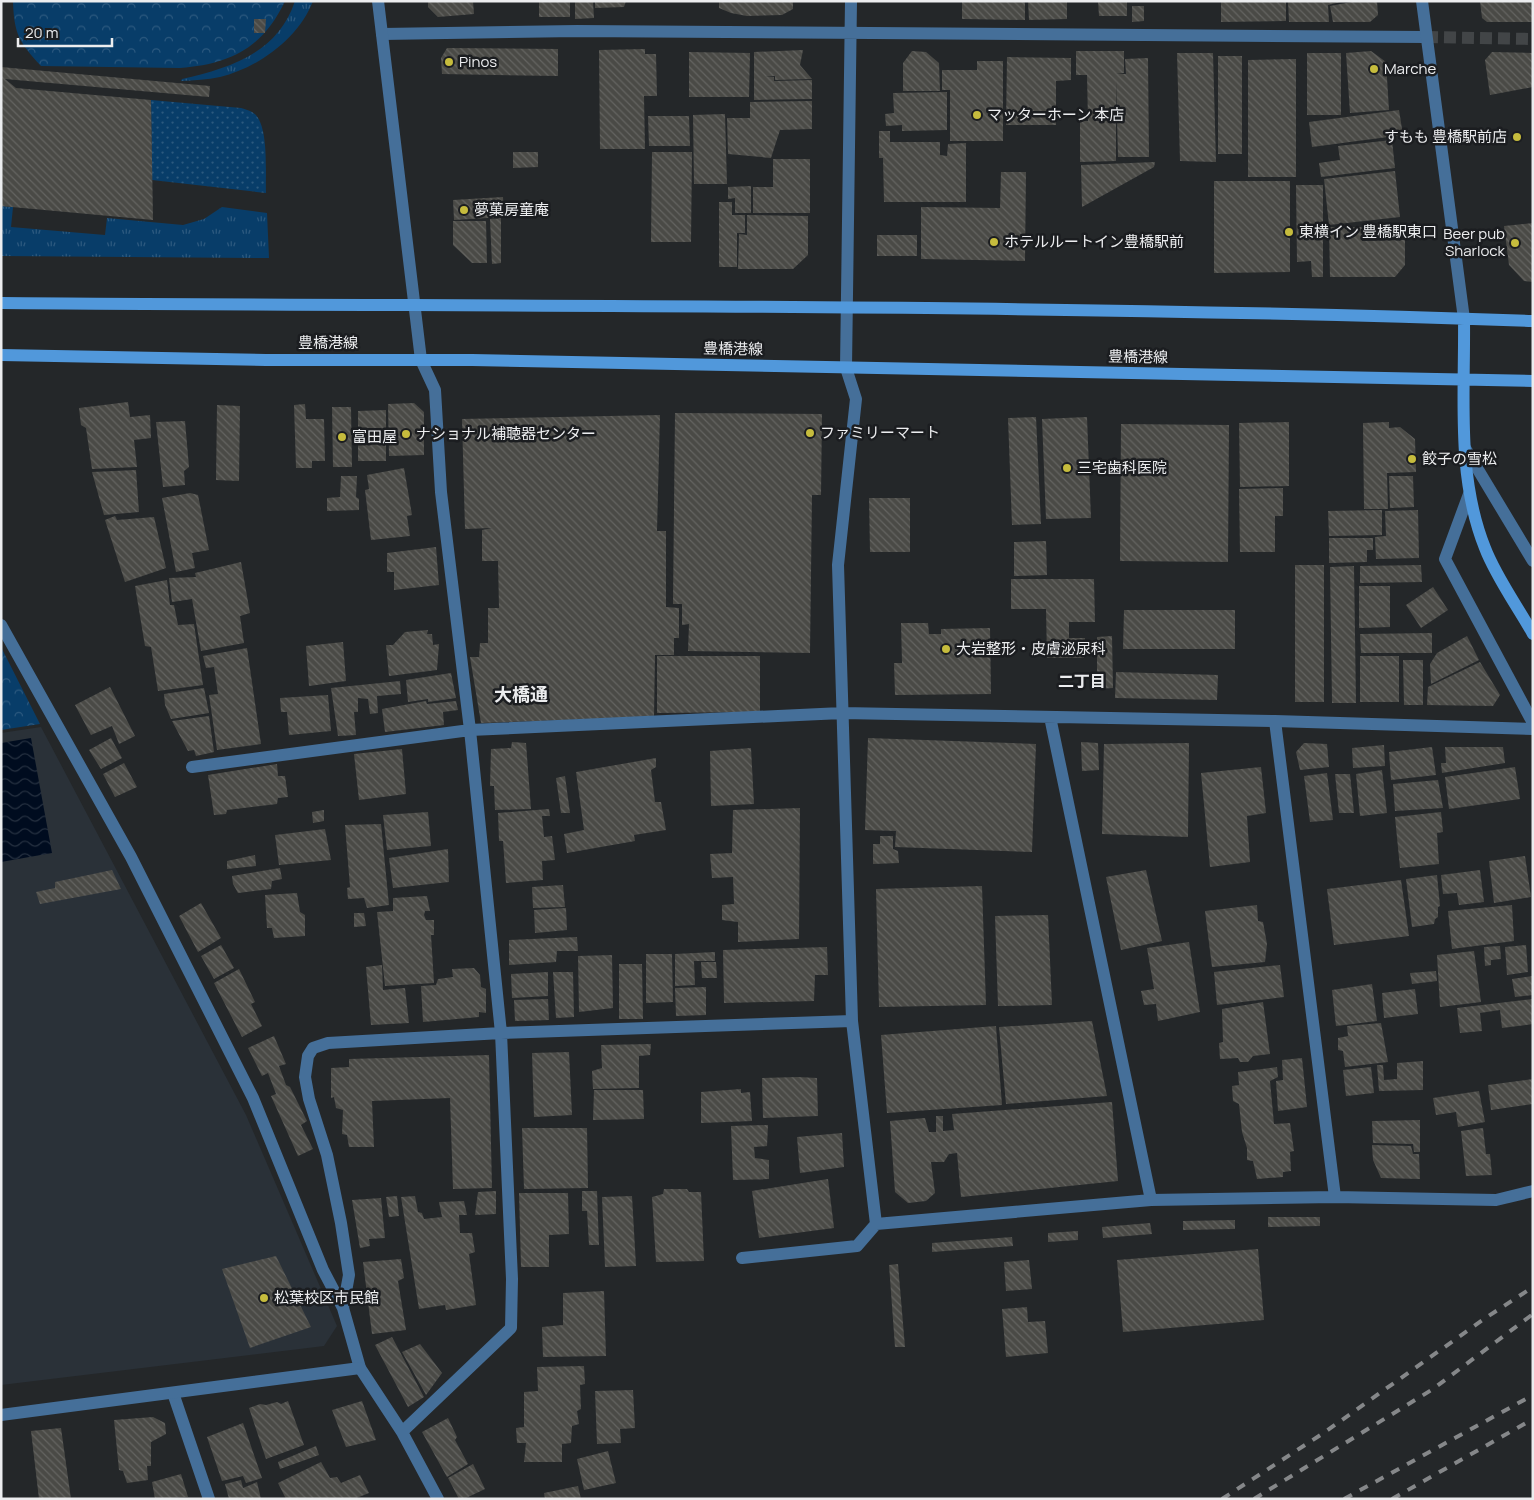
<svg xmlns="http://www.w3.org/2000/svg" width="1534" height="1500" viewBox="0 0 1534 1500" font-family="Manrope,'Noto Sans JP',sans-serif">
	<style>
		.built { fill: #2a3138 }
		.grass { fill: url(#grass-tufts) }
		.park { fill: url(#park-crowns) }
		.garden { fill: url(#garden-dots) }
		.water { fill: url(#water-waves) }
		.building { fill: url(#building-back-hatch) }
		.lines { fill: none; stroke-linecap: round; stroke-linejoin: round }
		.pedestrian-tunnel { stroke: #424547; stroke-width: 12; stroke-dasharray: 12 6; stroke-linecap: butt }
		.minor { stroke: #456f99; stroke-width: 12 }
		.tertiary { stroke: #456f99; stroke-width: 12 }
		.secondary { stroke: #5198db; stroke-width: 12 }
		.rail { stroke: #858789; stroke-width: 4; stroke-dasharray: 9 9; stroke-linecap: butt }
		.poi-dot { fill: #c6bc3d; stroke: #1b1d20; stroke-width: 2 }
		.labels { text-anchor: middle; stroke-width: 5; stroke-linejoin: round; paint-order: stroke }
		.poi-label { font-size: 15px; fill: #ecedef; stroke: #1b1d20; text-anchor: start }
		.street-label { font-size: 15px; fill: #ecedef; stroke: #1b1d20 }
		.neighbourhood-label { font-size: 16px; font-weight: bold; fill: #ecedef; stroke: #1b1d20 }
		.quarter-label { font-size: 18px; font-weight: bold; fill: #ecedef; stroke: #1b1d20 }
	</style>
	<defs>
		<pattern id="grass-tufts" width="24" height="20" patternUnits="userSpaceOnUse" patternTransform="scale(1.25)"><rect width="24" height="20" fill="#083d69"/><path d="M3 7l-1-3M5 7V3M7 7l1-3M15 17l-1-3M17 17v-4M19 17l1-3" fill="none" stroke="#2c597f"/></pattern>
		<pattern id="park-crowns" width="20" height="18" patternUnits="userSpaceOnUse" patternTransform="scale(1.25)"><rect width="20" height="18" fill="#083d69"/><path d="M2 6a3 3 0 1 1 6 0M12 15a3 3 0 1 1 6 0" fill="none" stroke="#2c597f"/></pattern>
		<pattern id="garden-dots" width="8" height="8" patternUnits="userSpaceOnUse" patternTransform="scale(1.25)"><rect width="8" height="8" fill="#083d69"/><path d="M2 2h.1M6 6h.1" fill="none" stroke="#2c597f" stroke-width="1.8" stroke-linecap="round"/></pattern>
		<pattern id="water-waves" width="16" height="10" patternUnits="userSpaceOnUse" patternTransform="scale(1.25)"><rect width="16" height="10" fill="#000c1f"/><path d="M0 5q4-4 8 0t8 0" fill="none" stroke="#253040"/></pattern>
		<pattern id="building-back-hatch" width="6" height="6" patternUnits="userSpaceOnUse" patternTransform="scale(1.25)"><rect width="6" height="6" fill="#4a4a46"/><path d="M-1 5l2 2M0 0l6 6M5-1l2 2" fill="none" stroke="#646461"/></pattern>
	</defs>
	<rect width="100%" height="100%" fill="#242729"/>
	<!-- built -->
	<path class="built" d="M41,727L246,1115L337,1326L324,1346L1,1385V733Z"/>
	<!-- grass -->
	<path class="grass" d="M295,1H313C299,38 258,68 220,77C207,80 194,80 181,81L182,79C230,68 278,53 295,1Z
		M1,206L13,207L11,227L105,235L107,218L183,225L204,219L222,207L267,213L269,258L1,256Z"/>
	<!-- park -->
	<path class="park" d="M13,1H285C263,48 230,64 180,68L41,66C19,42 14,34 13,1Z
		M1,647L40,724L1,730Z"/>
	<!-- garden -->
	<path class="garden" d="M151,100L241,108C244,109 249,110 252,112C270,122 265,174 266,193L152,180Z"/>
	<!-- water -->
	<path class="water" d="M31,738L52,853L1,862V743Z"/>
	<!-- building -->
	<path class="building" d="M428,1H473L474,14L438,17L428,7Z
		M539,1H570V17H539Z
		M575,1H593L594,18L575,19Z
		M595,1H626L624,7L595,8Z
		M719,1H793V9L782,15L747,16L731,13L719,8Z
		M962,1H1025V20L962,19Z
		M1028,1H1067V19L1029,20Z
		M1098,1H1127V16H1099Z
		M1221,1H1286V21L1221,22Z
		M1288,1H1341V2L1328,5L1329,22H1289Z
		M1357,1H1377L1378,15L1370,22H1333L1330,6Z
		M1480,1H1533V22H1487L1482,18Z
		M1132,6H1144V21L1132,22Z
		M254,19H266L265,33H254Z
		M447,48L558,49V76L442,74L441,58Z
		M645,49V54H656L657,96H644L645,149H600L599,50Z
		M803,50L800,65L812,79L775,80V76L765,77H774V81L812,80V99L754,100V52Z
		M912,51L926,52L939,63L940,91H903V63Z
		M1076,51H1124V73L1116,74H1126L1125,59L1148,58L1149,157H1118L1116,80V161L1080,162V121H1088L1087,75H1076Z
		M1371,51L1386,62L1389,110L1350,113L1346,53Z
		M689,52L750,53L749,97H689Z
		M1492,52L1533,53V87L1490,95L1485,60Z
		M1177,53H1213L1216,162L1180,161Z
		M1307,53H1341V115H1307Z
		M1218,56H1242V154H1218Z
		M1007,57L1071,58V80L1056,81V125H1006Z
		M1296,59V177H1248V60Z
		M977,61H1003V141H950V90H942V70H977Z
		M1,67L210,86L209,97L5,79L16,88L151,100L153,220L1,206Z
		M947,92V130L902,131V125L886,126L885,114L894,113L893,93Z
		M812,101V129L780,130L771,158L728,154L727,118H750V102Z
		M1399,110L1403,135L1312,147L1309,122Z
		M725,114L727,184H694L693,115Z
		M648,116H689L690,146H649Z
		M879,131H890V142H940V155L947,156L948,144L966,143V202H884L883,158H879Z
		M1392,140L1395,168L1321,177L1319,163L1340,160L1338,146Z
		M513,152H538V167L513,168Z
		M652,152H692L691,242H651Z
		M773,159H810V213H753V187H773Z
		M1155,162L1154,167L1082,207L1081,165Z
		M1395,171L1400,217L1329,225L1324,179Z
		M1001,172H1026L1025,261L921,259V207L1000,208Z
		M1214,181H1290V272L1214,273Z
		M1296,185H1323V277H1312L1311,261L1297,262Z
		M751,186V213H735V198L728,199V187Z
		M503,197L504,217L454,220L453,200Z
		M719,202H732V215H745V233H737V267H719Z
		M747,215L808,216V255L793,269H738L739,234L747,235Z
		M501,218V263L492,264L490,219Z
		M453,221H486L487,263H472L453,245Z
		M1533,223V282L1524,281L1509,265L1504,226Z
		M1401,224L1402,235L1368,236V225Z
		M1329,227H1362V241L1405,240V265L1395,277H1330Z
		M877,235H917V256H877Z
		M128,402L130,417L150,415L151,438L134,440L137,467L92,469L86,428L81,425L79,408Z
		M414,403L424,412V455L389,456L388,404Z
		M305,404L306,419H324L325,461H312V468H296L294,405Z
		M217,405L240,406L239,481L216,480Z
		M332,407H351L352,467H333Z
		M386,410V461H358V411Z
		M675,413L822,414L821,495H812L810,653L688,651L689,624L682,625V604H673Z
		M660,415L657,531H666V607L679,608V638H674V655H655L654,717L481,723L470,657H479L480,643H488V608H499L498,561H482V530L492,528L465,529L462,419Z
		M1036,417L1041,524L1012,525L1008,418Z
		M1087,417L1091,518L1046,519L1042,419Z
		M185,421L189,467L184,471L185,485L163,487L156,422Z
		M1289,422V486L1240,487L1239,423Z
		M1389,422V428L1400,427L1415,439L1416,472L1387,473L1388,509H1364L1363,423Z
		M1121,424L1229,425L1228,562L1120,561Z
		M404,468L412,515L407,516L410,536L371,540L365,490L369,489L367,475Z
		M136,470L139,512L104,515L92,472Z
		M341,476H357L356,497L359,499V510L327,511V498L340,497Z
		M1389,476H1413L1414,507L1390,508Z
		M1283,488V516H1275V552H1240L1239,489Z
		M190,493L198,495L209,550L192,553L195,568L176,572L162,498Z
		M869,498H910V552H870Z
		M1382,510V535L1329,536L1328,511Z
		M1418,510L1419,558L1376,559L1375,537L1386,536L1385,511Z
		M115,516L117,520L154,517L166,568L125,582L105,520Z
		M1329,538H1373V550H1367V562L1329,563Z
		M1046,541L1047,575L1014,576V542Z
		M436,547L439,585L394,590V572H387V553Z
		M241,562L250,613L240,616L244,643L201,651L192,599L172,602L169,578L196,577L195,573Z
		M1295,565H1324V702H1295Z
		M1421,565L1422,582L1360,583V566Z
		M1354,566L1356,703H1332L1330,567Z
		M1011,579H1094L1095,622H1069V638H1085L1084,658H1047L1046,609H1011Z
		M167,580L170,605H174L178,625L194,624L203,685L158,691L151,647L145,646L135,586Z
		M1359,586H1390V627L1359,628Z
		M1433,587L1448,610L1421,628L1406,605Z
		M1124,610H1235V649H1123Z
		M901,623H928L929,634H941V629L990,628L991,694L895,695L894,663H902Z
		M428,630L427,634H432L433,645L439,644L437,670L389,676L386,645H393L405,632Z
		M1432,633V653H1361L1360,634Z
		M1112,636L1113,688L1097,689V637Z
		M1467,636L1479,660L1431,684L1430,664L1437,653Z
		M343,642L346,681L309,686L306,646Z
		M247,648L261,744L217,750L209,695L218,694L214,667L206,668L203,656Z
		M657,656H760V712L657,713Z
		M1360,656H1399V702H1360Z
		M1403,660H1423V705H1404Z
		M1480,662L1500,695L1493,706L1427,705L1428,687Z
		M1116,672L1218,675L1217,700L1115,698Z
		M451,673L456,698L428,702V699L408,702L406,680Z
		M400,681L401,694L377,696L378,713L370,714L368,699L358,698V712H354L356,735L338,736L331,688Z
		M110,687L135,736L119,744L112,726L91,735L75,705Z
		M204,688L209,713L171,719L165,705L164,694Z
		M328,695L331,731L289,735L287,712H281L280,698Z
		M426,701L427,704L456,701L458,710L443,712L444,725L385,732L382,709Z
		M209,716L214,752L196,756L194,750L188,751L172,721Z
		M111,738L122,758L101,769L89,750Z
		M868,738L1036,744L1032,852L895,847L896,831L865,830Z
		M512,742L526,743L531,809L495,810L494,786H490L491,749L511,748Z
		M1081,742L1098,743L1099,770L1082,771Z
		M1189,743L1188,837L1102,834L1104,744Z
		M1304,743L1327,744L1329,767L1300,770L1296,752Z
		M1384,745L1385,766L1353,768L1352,748Z
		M1432,747L1436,775L1391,780L1389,752Z
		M1445,747H1503L1505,763L1442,773L1441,763H1446Z
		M751,748L754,804L711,806L710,751Z
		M402,749L406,794L359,800L354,754Z
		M656,758V767L651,770L655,802H661L666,830L634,835L635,841L567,853L564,834L584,830L576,772Z
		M124,763L137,787L115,797L103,774Z
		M277,764L278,776H285L288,797L278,798L277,804L227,810L226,814L214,815L208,775Z
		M1261,767L1266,813L1247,816L1250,862L1210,867L1201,773Z
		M1515,767L1520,799L1449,809L1445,777Z
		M1382,770L1387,813L1360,816L1356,774Z
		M1327,773L1333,820L1310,822L1304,776Z
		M1335,774H1350L1354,813H1339Z
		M565,776L570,813H561L556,778Z
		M1438,780L1443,808L1395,811L1393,784Z
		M800,808L799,939L738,942V922L722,920V905L734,904L733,877L712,878L710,854L732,853L733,810Z
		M549,809L550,816H542L544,837L552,836L555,860L542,861L543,880L506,883L503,841H499L498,813Z
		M324,810V821L313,823L312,812Z
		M428,812L431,846L387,850L383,815Z
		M1441,812L1443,832L1437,833L1439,864L1400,868L1395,817Z
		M381,824L389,905L367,908L364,898L348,899L347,888L350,887L345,825Z
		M325,829L331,860L279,865L275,835Z
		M880,836H893V849L898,851L899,863L873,864V844H880Z
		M448,849L449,882L393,888L389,858Z
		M255,855L256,866L227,869V861Z
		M1525,856L1531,897L1494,903L1489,861Z
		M280,868L282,879L272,881L271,889L238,893L233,884L232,876Z
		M112,870L121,889L40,904L36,892L55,888V882Z
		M1146,870L1162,941L1121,950L1106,877Z
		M1480,870L1484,902L1459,905L1457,893L1443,894L1441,875Z
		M1437,875L1440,906L1438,907V917L1435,919L1434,924L1412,927L1406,879Z
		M1401,880L1409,936L1334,945L1327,889Z
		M563,885L565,907L533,908L532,887Z
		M982,886L986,1005L879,1007L876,889Z
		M297,893L300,912L305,915V936L274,938L272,928H267L265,895Z
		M427,896L430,911H425L424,915L426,920H434V935H431L434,983L385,986L377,912L393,911V898Z
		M201,903L221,938L198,952L179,916Z
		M1257,905L1258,921L1263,922L1267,944L1265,962L1212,967L1205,911Z
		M1512,905L1514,941L1452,949L1448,911Z
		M566,908L567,930L535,933L534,910Z
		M354,913H364L366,926L354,927Z
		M1048,915L1052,1005L998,1006L995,916Z
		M577,937L578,951H557L556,962L509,965V940Z
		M1189,942L1200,1012L1158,1021L1156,1004L1144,1005L1141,991L1154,989L1147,948Z
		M221,945L234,968L214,979L201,956Z
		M1526,945L1528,972L1507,975L1505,947Z
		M1500,946L1501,959L1491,960V965L1485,966L1484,947Z
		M827,947L828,975H815L814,1001L724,1003L723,950Z
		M1474,951L1481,1002L1440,1007L1437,955Z
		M715,952V961H694L695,985L675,986V954Z
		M646,954H672L673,1002L646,1003Z
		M612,955L613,1008L579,1012L578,956Z
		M701,962H716L717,978H702Z
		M619,964H642L643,1019H619Z
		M382,965L383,990L405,988L409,1023L371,1025L366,967Z
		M1280,965L1284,997L1217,1005L1214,972Z
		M474,968L480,975L481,987L486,989V1013L479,1012V1017L423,1022L421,986L436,985L438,979L453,977L452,969Z
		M239,969L255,1002L251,1004L262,1026L242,1037L214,983Z
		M1436,971L1437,981L1412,984L1410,973Z
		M548,972V996L512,998L511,974Z
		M553,972H573L574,1017L556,1018Z
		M1533,976V995L1515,997L1512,979Z
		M1372,984L1377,1021L1336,1026L1332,990Z
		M706,987V1015L676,1016L675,988Z
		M1415,989L1418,1014L1384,1018L1382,993Z
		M548,999L549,1020L515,1021L514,1000Z
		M1533,999V1024L1502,1028L1500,1010L1480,1013L1482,1031L1460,1033L1457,1008Z
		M1263,1002L1270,1054L1253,1056L1248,1062H1240L1238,1058L1220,1059L1219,1043L1223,1042L1222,1009Z
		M1092,1021L1107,1096L1006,1104L999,1027Z
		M1381,1023L1388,1062L1345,1067L1343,1051L1338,1050V1038L1348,1036L1347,1026Z
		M996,1026L1002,1105L887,1113L881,1035Z
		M274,1036L286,1064L279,1066L286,1085L290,1087L307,1121L301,1125L313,1149L298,1156L271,1096L276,1094L268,1073L262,1076L248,1048Z
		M651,1044L650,1055L639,1056V1088L593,1089L592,1071L602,1068L601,1045Z
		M569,1052L572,1115L534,1117L532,1053Z
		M489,1055L492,1188L453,1189L450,1098L372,1101L374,1147H349L347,1135L342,1134L343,1110L336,1108L334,1097L331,1098V1068L349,1067V1059Z
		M1302,1058L1307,1107L1278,1111L1276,1081L1283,1080L1282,1060Z
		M1423,1061V1090L1379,1091L1377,1065H1383L1384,1080L1397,1079V1063Z
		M1277,1067L1278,1077L1270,1081L1274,1124L1290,1123L1294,1151L1290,1152L1291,1171L1283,1172V1177L1257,1179L1253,1161L1247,1160V1148L1242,1132L1239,1104L1233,1101L1232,1086L1239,1085L1238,1072Z
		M1371,1067L1374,1093L1346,1096L1343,1070Z
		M798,1077L817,1078L818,1116L763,1118L762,1078Z
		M1533,1079V1104L1491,1110L1488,1085Z
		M741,1089V1093L750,1092L752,1121L701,1123V1092Z
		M594,1090H643L644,1119L593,1120Z
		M1479,1091L1485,1122L1458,1127L1456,1112L1436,1115L1433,1098Z
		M1112,1102L1118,1181L961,1197L957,1153L949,1154L944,1162H931L935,1193L926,1201L908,1203L895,1192L890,1121L925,1118L929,1132H936V1116H943V1131L954,1130L952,1114Z
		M1420,1120V1152H1414L1413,1144L1373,1143L1372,1121Z
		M768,1125L767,1146L754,1147L755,1158L769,1160V1179L733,1180L731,1126Z
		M522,1128H587L588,1188L524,1189Z
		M1483,1128L1486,1154H1490L1492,1175L1466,1176L1461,1131Z
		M842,1133L844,1167L800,1173L797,1137Z
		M1372,1145L1411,1146L1413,1154H1419L1420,1179L1381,1178L1373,1160Z
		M828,1179L834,1228L759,1238L752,1191Z
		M664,1189H687L689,1192H701L704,1261L656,1262L652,1197L663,1194Z
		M496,1191V1214L475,1215L478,1192Z
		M582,1191H597L599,1245H589L587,1211H582Z
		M519,1193H568L569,1234L549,1235V1267H521Z
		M397,1196L399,1216L389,1217L386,1197Z
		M415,1196L418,1212L422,1213L424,1219L442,1217L439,1202L464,1201L467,1215H459L460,1233H472L475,1252L469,1254L476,1305L446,1310L445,1305L419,1309L401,1197Z
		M632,1196L636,1266L605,1267L602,1197Z
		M381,1198L385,1238L369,1239L370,1246L360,1248L352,1200Z
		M1268,1217H1320V1226L1268,1227Z
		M1235,1220V1229L1183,1230V1221Z
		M1150,1223L1152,1234L1103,1238L1102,1227Z
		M1078,1231V1240L1048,1242V1233Z
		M1012,1237L1013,1246L932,1252V1243Z
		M1258,1249L1264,1320L1123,1332L1117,1260Z
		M276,1256L311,1327L250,1348L222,1269Z
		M401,1259L404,1278L398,1281L406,1330L372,1334L363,1262Z
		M1029,1260L1032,1289L1006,1291L1004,1262Z
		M898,1264L905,1347H895L889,1265Z
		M604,1291L606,1356L543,1357L542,1327L563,1325V1293Z
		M1027,1307L1028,1322L1045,1321L1048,1353L1006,1357L1002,1309Z
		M392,1337L424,1397L408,1407L375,1345Z
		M420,1344L442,1373L426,1395L402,1352Z
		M584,1366L585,1384L580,1385L581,1409L577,1411L579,1424L572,1426L571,1443L562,1444V1462H524L526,1443H517L516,1428L524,1427V1392L538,1391L537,1367Z
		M633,1390L635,1428L620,1429L621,1443L597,1444L595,1391Z
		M288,1401L304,1445L266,1459L249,1408L260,1404L266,1405L277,1402L281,1404Z
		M362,1401L376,1440L346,1447L332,1410Z
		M153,1417L165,1423L166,1434L151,1442V1466H147L148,1480L127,1483L123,1471L119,1470L114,1420Z
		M448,1418L457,1437L455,1440L468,1464L447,1477L422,1432Z
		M243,1423L262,1478L246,1483L243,1476L222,1481L207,1437Z
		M61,1428L71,1499H39L31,1431Z
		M316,1446L319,1455L280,1469L278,1462Z
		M608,1451L616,1483L584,1490L577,1459Z
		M321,1462L330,1478L337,1477L341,1483L360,1475L369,1493L354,1499H286L278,1483Z
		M473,1464L485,1489L464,1499H459L448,1478Z
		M181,1474L188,1497L155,1499L152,1482Z
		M241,1480L243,1488L257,1482L261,1499H229L225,1484Z
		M578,1486L581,1499H545L544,1493Z"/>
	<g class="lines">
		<!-- pedestrian-tunnel -->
		<path class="pedestrian-tunnel" d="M1426,37L1533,39"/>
		<!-- minor -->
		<path class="minor" d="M851,1L846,368L856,399L838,565L852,1021L876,1224L1151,1200L1335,1197L1496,1200L1533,1191
			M382,34L577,31L1426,37
			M1465,448L1533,561
			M1469,494L1445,559L1533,723
			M1,625L131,857L253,1098L323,1270L343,1308L360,1368L402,1432L438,1499
			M1050,717L1151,1200
			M1275,721L1335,1197
			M192,767L470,730L842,713L1275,721L1533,729
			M742,1258L857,1246L876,1224
			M343,1308L349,1275L341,1223L327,1155L309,1099L305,1077L308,1056L313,1048L328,1043L501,1033L852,1021
			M173,1393L209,1499
			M402,1432L511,1328L512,1279L501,1033L470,730L441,492L435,390L421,360"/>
		<!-- tertiary -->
		<path class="tertiary" d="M378,1L421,360
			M1422,1L1464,319
			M1,1415L360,1368"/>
		<!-- secondary -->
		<path class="secondary" d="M1,303C512,307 1023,303 1533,321
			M1464,319C1465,395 1456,476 1485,548C1496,577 1518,607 1533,634
			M1,355L266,360H472L1533,381"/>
		<!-- rail -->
		<path class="rail" d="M1222,1499L1325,1432L1484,1319L1533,1287
			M1254,1499L1433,1389L1533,1314
			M1344,1499L1533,1395
			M1392,1499L1533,1419"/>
	</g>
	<!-- markers -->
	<g class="poi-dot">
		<circle cx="449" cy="62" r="5"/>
		<circle cx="1374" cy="69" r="5"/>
		<circle cx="977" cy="115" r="5"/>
		<circle cx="1517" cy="137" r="5"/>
		<circle cx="464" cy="210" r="5"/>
		<circle cx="1289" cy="232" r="5"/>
		<circle cx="994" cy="242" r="5"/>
		<circle cx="1515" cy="243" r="5"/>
		<circle cx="810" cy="433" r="5"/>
		<circle cx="406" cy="434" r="5"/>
		<circle cx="342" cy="437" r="5"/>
		<circle cx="1412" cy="459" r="5"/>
		<circle cx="1067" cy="468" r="5"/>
		<circle cx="946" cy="649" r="5"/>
		<circle cx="264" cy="1298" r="5"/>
	</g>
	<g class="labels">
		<!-- poi labels -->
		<g class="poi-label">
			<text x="459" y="67">Pinos</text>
			<text x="1384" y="74">Marche</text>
			<text x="987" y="120">マッターホーン 本店</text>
			<text x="1507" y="142" text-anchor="end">すもも 豊橋駅前店</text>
			<text x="474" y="215">夢菓房童庵</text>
			<text x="1299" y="237">東横イン 豊橋駅東口</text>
			<text x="1505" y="239" text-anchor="end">Beer pub<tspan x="1505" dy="17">Sharlock</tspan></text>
			<text x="1004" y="247">ホテルルートイン豊橋駅前</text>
			<text x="820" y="438">ファミリーマート</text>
			<text x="416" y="439">ナショナル補聴器センター</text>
			<text x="352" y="442">富田屋</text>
			<text x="1422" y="464">餃子の雪松</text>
			<text x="1077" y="473">三宅歯科医院</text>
			<text x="956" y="654">大岩整形・皮膚泌尿科</text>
			<text x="274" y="1303">松葉校区市民館</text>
		</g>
		<!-- street labels -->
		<g class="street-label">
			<text x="328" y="348">豊橋港線</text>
			<text transform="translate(733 349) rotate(1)" y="5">豊橋港線</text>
			<text transform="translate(1138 357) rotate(1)" y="5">豊橋港線</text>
		</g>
		<!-- neighbourhood labels -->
		<g class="neighbourhood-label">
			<text x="1082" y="687">二丁目</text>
		</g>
		<!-- quarter labels -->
		<g class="quarter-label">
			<text x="521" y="701">大橋通</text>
		</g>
	</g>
	<!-- border -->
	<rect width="1534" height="1500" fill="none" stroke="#ecedef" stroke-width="5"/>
	<!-- scale -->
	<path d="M18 38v8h94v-8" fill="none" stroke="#ecedef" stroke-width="2.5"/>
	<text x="25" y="38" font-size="15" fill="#ecedef" stroke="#1b1d20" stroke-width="4" paint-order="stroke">20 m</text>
</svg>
